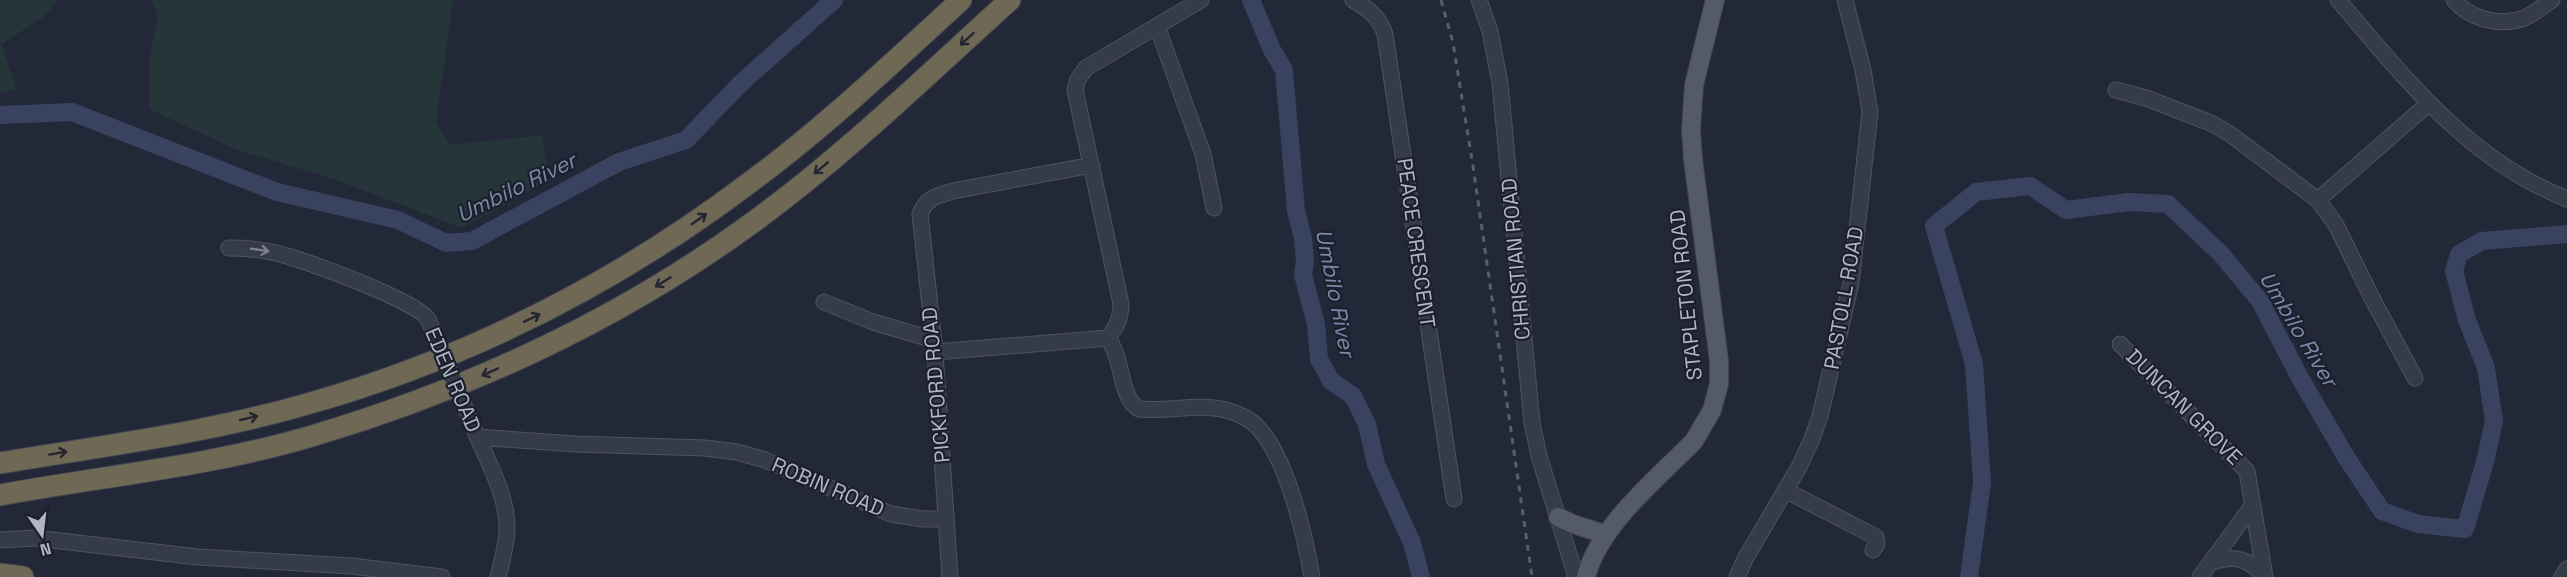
<svg xmlns="http://www.w3.org/2000/svg" width="2567" height="577" viewBox="0 0 2567 577" font-family="'Space Grotesk',sans-serif">
	<style>
		.green { fill: #26353a }
		.lines { fill: none; stroke-linecap: round; stroke-linejoin: round }
		.river { stroke: #394360; stroke-width: 18 }
		.minor-casing { stroke: #4e5360; stroke-width: 17 }
		.major-casing { stroke: #404451; stroke-width: 20 }
		.highway-casing { stroke: #3e4350; stroke-width: 23 }
		.minor { stroke: #363b48; stroke-width: 15 }
		.major { stroke: #545a68; stroke-width: 18 }
		.highway { stroke: #6e6854; stroke-width: 21 }
		.rail { stroke: #595e6f; stroke-width: 3; stroke-dasharray: 6 6; stroke-linecap: butt }
		.minor-bridge-casing { stroke: #4e5360; stroke-width: 17; stroke-linecap: butt }
		.minor-bridge { stroke: #363b48; stroke-width: 15 }
		.oneway { stroke: #242731 }
		.oneway2 { stroke: #7a7f8c }
		.labels { text-anchor: middle; stroke-width: 4.5; stroke-linejoin: round; paint-order: stroke }
		.street-label { font-size: 21px; fill: #b1b6c4; stroke: #1c202d }
		.water-label { font-size: 22px; font-style: italic; fill: #7c87aa; stroke: #1c202d }
	</style>
	<rect width="100%" height="100%" fill="#232838"/>
	<!-- green -->
	<path class="green" d="M0,0H57L46,15L2,44L16,89L0,93Z
		M152,0H453L436,123L451,145L542,135L549,180L462,228L336,180L235,149L149,109L150,54L158,16Z"/>
	<g class="lines">
		<!-- river -->
		<path class="river" d="M1251,0L1272,50L1284,70L1296,211L1303,238L1305,261L1303,275L1316,324L1319,359L1331,381L1353,396L1367,424L1376,464L1412,543L1421,577
			M0,115L72,112L277,192L398,220L446,243L472,241L619,162L686,140L740,84L834,0
			M1969,577L1982,482L1974,364L1934,226L1976,192L2030,186L2066,210L2129,202L2168,204L2221,254L2260,301L2299,376L2346,457L2382,511L2418,524L2465,529L2485,462L2494,421L2486,368L2467,320L2454,271L2459,254L2482,241L2567,234"/>
		<!-- minor casing -->
		<g class="minor-casing">
			<path id="minor" d="M1353,0C1369,9 1379,17 1385,34L1454,499
				M1479,0L1490,31L1500,83L1532,423L1539,456L1576,577
				M2338,0C2405,78 2468,160 2567,199
				M2454,0C2470,19 2500,27 2524,18C2534,14 2543,6 2552,0
				M1157,26L1203,154L1214,208
				M2116,90L2146,98L2213,124L2230,134L2318,200L2336,225L2373,300L2415,378
				M2318,200L2428,104
				M229,248C245,248 260,249 276,253C302,259 415,300 428,319
				M824,302L873,322L934,340
				M1108,338C1124,361 1119,397 1139,409C1167,412 1198,403 1226,410C1238,413 1253,420 1261,431C1288,463 1305,536 1312,577
				M2120,344L2247,471L2265,577
				M935,352L1108,338C1116,327 1121,319 1121,304L1075,90L1078,79L1086,68L1201,0
				M475,431C487,460 507,495 507,527C507,544 502,561 498,577
				M477,437L575,444L705,448L737,452L765,460L891,514L923,519H946
				M1785,490L1876,537L1877,544L1873,550
				M0,540L35,538L198,557L351,566L442,577
				M2213,562C2234,555 2250,558 2263,577
				M950,577L935,352L920,214C927,197 937,196 953,191L1092,165
				M1737,577L1745,559L1799,467L1812,439L1820,416L1851,283L1870,112L1863,70L1845,0
				M2200,577L2253,505
				M2562,577L2567,569"/>
		</g>
		<!-- major casing -->
		<g class="major-casing">
			<path id="major" d="M1558,517L1573,524L1604,534
				M1586,577C1599,525 1657,479 1694,441L1712,410L1719,384V361L1693,159L1691,130L1694,85L1715,0"/>
		</g>
		<!-- highway casing -->
		<g class="highway-casing">
			<path id="highway" d="M0,463C102,446 207,433 307,404C466,359 613,285 745,186C822,130 891,64 961,0
				M0,495C104,476 211,466 312,436C470,389 619,320 752,223C844,156 926,76 1010,0
				M0,574L23,577"/>
		</g>
		<!-- minor -->
		<use href="#minor" class="minor"/>
		<!-- major -->
		<use href="#major" class="major"/>
		<!-- highway -->
		<use href="#highway" class="highway"/>
		<!-- rail -->
		<path class="rail" d="M1441,0L1453,43L1473,166L1532,577"/>
		<!-- minor-bridge casing -->
		<g class="minor-bridge-casing">
			<path id="minor-bridge" d="M428,319L471,422"/>
		</g>
		<!-- minor-bridge -->
		<use href="#minor-bridge" class="minor-bridge"/>
	</g>
	<!-- one-way arrows -->
	<defs><path id="oneway-shaft" d="M-6 0H5M1.5-3L5.5 0L1.5 3" fill="none" stroke-width="1.6" stroke-linecap="round" stroke-linejoin="round" transform="scale(1.5)"/></defs>
	<g class="oneway">
		<use href="#oneway-shaft" transform="translate(967 39) rotate(138)"/>
		<use href="#oneway-shaft" transform="translate(821 168) rotate(140)"/>
		<use href="#oneway-shaft" transform="translate(699 219) rotate(-35)"/>
		<use href="#oneway-shaft" transform="translate(663 282) rotate(148)"/>
		<use href="#oneway-shaft" transform="translate(532 318) rotate(-26)"/>
		<use href="#oneway-shaft" transform="translate(490 372) rotate(156)"/>
		<use href="#oneway-shaft" transform="translate(249 418) rotate(-13)"/>
		<use href="#oneway-shaft" transform="translate(58 453) rotate(-10)"/>
	</g>
	<use class="oneway2" href="#oneway-shaft" transform="translate(260 250) rotate(9)"/>
	<g class="labels">
		<!-- street labels -->
		<g class="street-label">
			<text transform="translate(1416 243) rotate(82)" y="7">PEACE CRESCENT</text>
			<text transform="translate(1516 259) rotate(-95)" y="7">CHRISTIAN ROAD</text>
			<text transform="translate(1686 295) rotate(-96)" y="7">STAPLETON ROAD</text>
			<text transform="translate(1844 298) rotate(-80)" y="7">PASTOLL ROAD</text>
			<text transform="translate(453 380) rotate(67)" y="7">EDEN ROAD</text>
			<text transform="translate(936 385) rotate(-95)" y="7">PICKFORD ROAD</text>
			<text transform="translate(2184 407) rotate(45)" y="7">DUNCAN GROVE</text>
			<text transform="translate(828 487) rotate(23)" y="7">ROBIN ROAD</text>
		</g>
		<!-- water labels -->
		<g class="water-label">
			<text transform="translate(516 187) rotate(-26)" y="8">Umbilo River</text>
			<text transform="translate(1336 293) rotate(79)" y="8">Umbilo River</text>
			<text transform="translate(2299 329) rotate(59)" y="8">Umbilo River</text>
		</g>
	</g>
	<!-- north arrow -->
	<g transform="translate(42 535) rotate(166)" stroke="#1c202d" stroke-width="4.5" paint-order="stroke">
	<path d="M0-4.5L10 22L0 15L-10 22Z" fill="#b1b6c4"/>
	<text y="-9" font-size="16" font-weight="bold" text-anchor="middle" fill="#b1b6c4">N</text>
	</g>
</svg>
